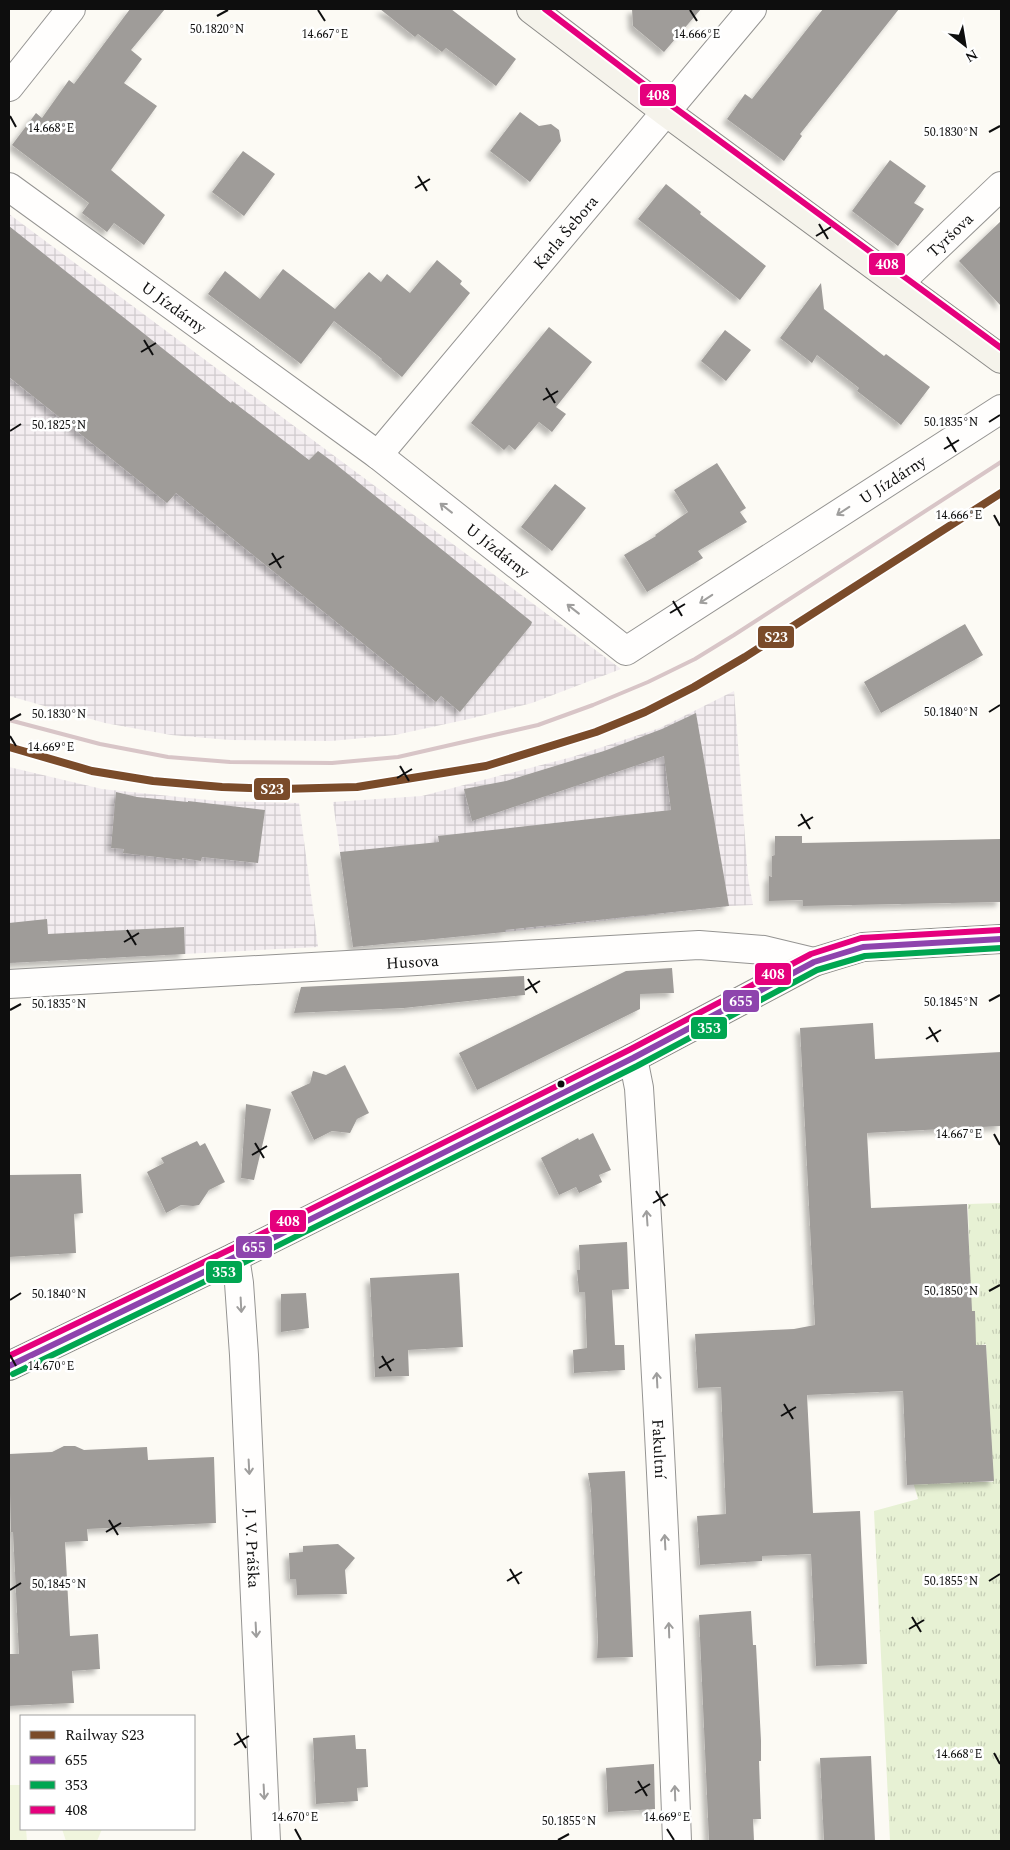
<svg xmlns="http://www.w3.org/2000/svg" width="1010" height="1850" viewBox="0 0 1010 1850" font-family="Spectral,serif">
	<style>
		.industrial { fill: url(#industrial-grid) }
		.park { fill: url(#park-tufts) }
		.pitch { fill: #f0f5dd }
		.building { fill: #9f9c99; filter: url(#shadow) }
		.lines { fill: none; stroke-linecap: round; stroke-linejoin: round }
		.street-casing { stroke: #959492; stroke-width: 30 }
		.secondary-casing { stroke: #8c8b88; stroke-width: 30 }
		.street { stroke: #fffefd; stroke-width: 28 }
		.secondary { stroke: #f5f3eb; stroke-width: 28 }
		.rail { stroke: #d8c5c7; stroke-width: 4 }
		.bus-1-casing { stroke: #fff; stroke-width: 10 }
		.bus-2-casing { stroke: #fff; stroke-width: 10 }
		.bus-3-casing { stroke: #fff; stroke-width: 10 }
		.bus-1 { stroke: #8e44ad; stroke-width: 6 }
		.bus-2 { stroke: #00a651; stroke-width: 6 }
		.bus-3 { stroke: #e5007d; stroke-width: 6 }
		.rail-1-casing { stroke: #fff; stroke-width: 11 }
		.rail-1 { stroke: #7a4b2a; stroke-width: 8 }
		.oneway { stroke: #9f9e9d }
		.ticks { fill: none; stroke: #0e0e0e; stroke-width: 2 }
		.bus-dot { fill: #0e0e0e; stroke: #fff; stroke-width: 2 }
		.labels { text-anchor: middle; stroke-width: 5; stroke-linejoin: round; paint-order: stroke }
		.street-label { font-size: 16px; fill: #0e0e0e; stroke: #fff }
		.ticks-label { font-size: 12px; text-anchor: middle; fill: #0e0e0e; stroke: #fff; stroke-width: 5; stroke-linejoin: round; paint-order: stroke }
		.line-badge { stroke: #fff; stroke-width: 2 }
		.badge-label { font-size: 14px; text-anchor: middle; font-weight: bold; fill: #fff }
	</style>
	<defs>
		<pattern id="industrial-grid" width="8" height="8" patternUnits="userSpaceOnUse" patternTransform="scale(1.25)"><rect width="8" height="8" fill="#f3edf0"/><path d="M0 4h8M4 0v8" fill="none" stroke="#cfcacd"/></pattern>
		<pattern id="park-tufts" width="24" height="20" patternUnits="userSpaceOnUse" patternTransform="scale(1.25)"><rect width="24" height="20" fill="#e7f1d4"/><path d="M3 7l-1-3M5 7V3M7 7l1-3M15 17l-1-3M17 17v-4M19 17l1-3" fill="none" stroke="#c5cdb5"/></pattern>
		<filter id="shadow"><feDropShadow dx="-4.5" dy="4.5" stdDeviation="2.5" flood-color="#0004"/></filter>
	</defs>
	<rect width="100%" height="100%" fill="#fcfaf4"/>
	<!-- industrial -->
	<path class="industrial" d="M9,214L621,669L532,703L469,719L395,735L331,741L230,740L171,735L105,723L9,696Z
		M734,691L748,878L753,905L729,906L505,932L353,947L333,802L422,796L572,757L660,728Z
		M9,767L102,789L218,801L299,803L318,947L9,963Z"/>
	<!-- park -->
	<path class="park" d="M1001,1203V1841H890L874,1511L918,1499L913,1482H993L986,1344L975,1346V1311L876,1315L970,1288L968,1204Z"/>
	<!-- pitch -->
	<path class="pitch" d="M9,1785H21V1829H26L27,1841H9Z
		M62,1829H102L97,1841H66Z"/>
	<!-- building -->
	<path class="building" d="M130,9H165L131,50L142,59L124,83L157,106L111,170L165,215L144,245L114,223L107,232L82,213L89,203L12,145L36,113L42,118L69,80L74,84Z
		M380,9H451L516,59L496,86L446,48L442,52L418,34L415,37Z
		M632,9H701L664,52L633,26Z
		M823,9H899L800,134L802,136L784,161L727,119L745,94L752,99Z
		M520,112L539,126L551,124L559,130L561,141L530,182L490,151Z
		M243,151L275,174L244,216L212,192Z
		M890,160L926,186L914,203L924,209L898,246L852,211Z
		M666,184L701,212L700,214L766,266L740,300L638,219Z
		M1001,221V306L959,261Z
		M9,226L231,403L232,401L309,460L318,451L333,462L532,622L531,625L460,712L441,696L436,702L176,493L167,503L9,377Z
		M437,260L462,281L460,284L470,293L402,377L381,360L382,359L334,321L301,364L208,294L225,271L260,299L283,269L335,309L369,272L381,282L387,274L410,293Z
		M821,283L824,309L884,356L886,354L930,387L901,425L857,391L859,388L817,355L812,363L780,338Z
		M549,327L592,362L556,407L566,414L552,432L539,422L515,450L509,445L504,450L471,423Z
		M725,330L751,350L726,381L701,361Z
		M717,463L746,508L740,512L747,522L698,551L703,558L647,592L624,555L656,536L655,535L688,512L674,490Z
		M555,484L586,508L552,551L521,527Z
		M965,624L983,655L881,713L864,682Z
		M696,713L729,906L505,930V932L353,947L340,852L439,842L438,836L671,810L664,756L472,821L464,789L506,781L604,751L662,729Z
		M116,792L137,797L188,802V801L265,810L258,863L202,857L201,861L182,858V860L123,853L124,849L111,848Z
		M775,836H802V843L1001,839V902L803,906V900L769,901V876L772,877V856L775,855Z
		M47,919L48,934L184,927L185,954L9,963V923Z
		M672,968L674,993L640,994V1009L477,1090L459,1053L626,971Z
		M524,976L525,995L404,1008L294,1013L301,987Z
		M873,1023L875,1059L1001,1052V1126L867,1133L871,1208L967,1204L972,1311H975L976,1345H986L994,1481L907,1485L903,1391L807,1395L813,1513L860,1511L867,1664L816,1666L811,1554L762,1556V1561L700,1565L697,1516L726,1514L721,1387L698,1388L695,1334L794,1329L815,1325L800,1028Z
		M345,1065L369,1113L357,1119L350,1133L332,1131L314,1140L291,1092L310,1083L313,1071L326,1075Z
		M246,1104L271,1109L254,1180L241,1178Z
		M593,1133L611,1170L599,1175L602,1182L579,1193L576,1187L559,1195L541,1158L578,1138L579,1140Z
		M197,1141L200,1146L205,1143L225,1182L209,1190L199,1205L193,1206L181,1205L166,1213L147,1172L164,1163L161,1158Z
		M81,1174L83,1213L74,1214L76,1253L9,1257V1175Z
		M627,1242L629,1289L612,1290L615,1345H624L625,1370L574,1373L573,1350L587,1348L585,1292H579L577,1270H580L579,1245Z
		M459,1273L463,1347L408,1350L409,1376L375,1377L370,1278Z
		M306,1293L309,1328L281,1332V1294Z
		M64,1446H75L84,1450L147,1447L148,1460L214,1457L216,1523L87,1529L88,1541L65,1542L70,1636L98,1634L100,1669L72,1671L74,1703L9,1706V1654H19L13,1532H11L9,1454L52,1452Z
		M625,1471L633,1657L597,1658L598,1639L591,1492L588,1473Z
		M338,1544L355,1558L345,1570L347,1594L297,1595L296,1579H290L289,1553L303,1552V1546Z
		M751,1611L753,1645H756L761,1741V1761H759L761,1819H753L754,1841H709L699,1615Z
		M355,1735L356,1749H366L368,1787L357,1788L358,1801L316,1804L313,1738Z
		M871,1756L875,1841H824L820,1758Z
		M654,1764L655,1809L608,1812L606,1768Z"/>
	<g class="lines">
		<!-- street casing -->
		<g class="street-casing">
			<g id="street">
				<path d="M9,87L71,9"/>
				<path id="s1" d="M9,187L378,455L626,651L1001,409"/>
				<path id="s2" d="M899,283L1001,186"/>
				<path id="s3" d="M378,455L752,9"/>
				<path id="s4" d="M9,984L699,945L764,950L814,962"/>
				<path id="s5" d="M633,1058L639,1088C655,1339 668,1590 677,1841"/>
				<path id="s6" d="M235,1257L239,1283L244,1355L266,1841"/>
			</g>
		</g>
		<!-- secondary casing -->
		<g class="secondary-casing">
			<path id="secondary" d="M531,9L666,112L1001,359
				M9,1366L235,1257L633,1058L814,962L863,947L1001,939"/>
		</g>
		<!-- street -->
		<use href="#street" class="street"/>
		<!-- secondary -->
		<use href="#secondary" class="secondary"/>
		<!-- rail -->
		<path class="rail" d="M9,720L100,744L168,757L230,762L332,763L398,757L538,725L593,705L648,682L695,659L734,635L1001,462"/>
		<!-- bus-1 casing -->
		<g class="bus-1-casing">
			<path id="bus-1" d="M9,1366L235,1257L633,1058L814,962L863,947L1001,939"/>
		</g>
		<!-- bus-2 casing -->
		<g class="bus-2-casing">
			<path id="bus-2" d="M13,1374L239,1265L637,1066L817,970L865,956L1001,948"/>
		</g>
		<!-- bus-3 casing -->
		<g class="bus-3-casing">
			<path id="bus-3" d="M545,9L671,105L1001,348
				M9,1356L231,1249L629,1050L811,954L861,938L1000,930"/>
		</g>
		<!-- bus-1 -->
		<use href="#bus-1" class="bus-1"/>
		<!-- bus-2 -->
		<use href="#bus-2" class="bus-2"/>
		<!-- bus-3 -->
		<use href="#bus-3" class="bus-3"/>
		<!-- rail-1 casing -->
		<g class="rail-1-casing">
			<path id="rail-1" d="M9,747L92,771L153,781L222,787L281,789L357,787L486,766L596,732L645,712L694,687L745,657L1001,493"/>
		</g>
		<!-- rail-1 -->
		<use href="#rail-1" class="rail-1"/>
	</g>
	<!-- one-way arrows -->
	<defs><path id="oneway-shaft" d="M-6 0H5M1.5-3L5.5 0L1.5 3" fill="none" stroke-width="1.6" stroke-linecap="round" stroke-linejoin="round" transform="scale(1.25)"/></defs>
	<g class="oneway">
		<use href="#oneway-shaft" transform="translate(446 508) rotate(-142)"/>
		<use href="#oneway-shaft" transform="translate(843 511) rotate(147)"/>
		<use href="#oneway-shaft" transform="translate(706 599) rotate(147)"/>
		<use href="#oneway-shaft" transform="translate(573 609) rotate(-142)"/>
		<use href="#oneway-shaft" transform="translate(647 1218) rotate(-94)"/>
		<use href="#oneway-shaft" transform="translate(241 1305) rotate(87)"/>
		<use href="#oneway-shaft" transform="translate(657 1380) rotate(-93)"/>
		<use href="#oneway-shaft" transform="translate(249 1467) rotate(87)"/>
		<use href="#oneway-shaft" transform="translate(665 1542) rotate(-93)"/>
		<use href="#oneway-shaft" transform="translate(256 1630) rotate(87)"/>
		<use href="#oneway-shaft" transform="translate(669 1630) rotate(-92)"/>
		<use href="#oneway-shaft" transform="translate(264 1792) rotate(87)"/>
		<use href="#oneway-shaft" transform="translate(675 1793) rotate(-92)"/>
	</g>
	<!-- ticks -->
	<path class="ticks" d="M318,10L325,21M690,10L697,21M217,16L228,10M10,116L16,127M989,132L1000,126M418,176L427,191M415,188L430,179M819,224L828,239M816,236L831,227M144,340L153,355M141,352L156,343M546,388L555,403M543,400L558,391M989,422L1000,415M10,431L21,424M947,437L956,452M944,449L959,440M994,515L1000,526M272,553L281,568M269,565L284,556M673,601L682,616M670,613L685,604M989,712L1000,705M10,720L21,714M10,736L16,746M400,766L409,781M397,778L412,769M801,814L810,829M798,826L813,817M127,930L136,945M124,942L139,933M528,979L537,993M525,990L540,981M989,1001L1000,995M10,1010L21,1004M929,1027L938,1042M926,1039L941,1030M994,1134L1000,1145M255,1143L264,1158M252,1155L267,1146M656,1191L665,1206M653,1203L668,1194M989,1291L1000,1285M10,1300L21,1293M10,1355L16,1366M382,1356L391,1371M379,1368L394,1359M784,1404L793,1419M781,1416L796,1407M109,1520L118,1535M106,1532L121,1523M510,1569L519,1584M507,1581L522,1572M989,1581L1000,1574M10,1590L21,1583M912,1617L921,1632M909,1629L924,1620M237,1733L246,1748M234,1745L249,1736M994,1753L1000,1764M638,1781L647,1796M635,1793L650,1784M295,1829L301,1840M667,1829L674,1840M558,1840L569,1834"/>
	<!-- markers -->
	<circle class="bus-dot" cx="561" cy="1084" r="4.5"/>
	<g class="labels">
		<!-- street labels -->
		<g class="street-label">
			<text dy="6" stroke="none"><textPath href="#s3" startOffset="291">Karla Šebora</textPath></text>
			<text dy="6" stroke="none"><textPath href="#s2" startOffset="70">Tyršova</textPath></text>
			<text dy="6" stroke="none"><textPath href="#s1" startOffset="204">U Jízdárny</textPath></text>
			<text dy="6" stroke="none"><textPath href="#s1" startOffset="1089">U Jízdárny</textPath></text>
			<text dy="6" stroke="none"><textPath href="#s1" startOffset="609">U Jízdárny</textPath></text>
			<text dy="6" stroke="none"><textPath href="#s4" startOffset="404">Husova</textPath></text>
			<text dy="6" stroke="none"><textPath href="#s5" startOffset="392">Fakultní</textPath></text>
			<text dy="6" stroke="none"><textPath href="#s6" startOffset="292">J. V. Práška</textPath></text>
		</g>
	</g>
	<g class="ticks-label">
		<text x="217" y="33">50.1820°N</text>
		<text x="325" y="38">14.667°E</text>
		<text x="697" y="38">14.666°E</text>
		<text x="51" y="132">14.668°E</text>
		<text x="951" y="136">50.1830°N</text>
		<text x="951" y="426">50.1835°N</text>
		<text x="59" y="429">50.1825°N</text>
		<text x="959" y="519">14.666°E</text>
		<text x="951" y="716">50.1840°N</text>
		<text x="59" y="718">50.1830°N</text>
		<text x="51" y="751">14.669°E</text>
		<text x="951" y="1006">50.1845°N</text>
		<text x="59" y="1008">50.1835°N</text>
		<text x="959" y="1138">14.667°E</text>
		<text x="951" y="1295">50.1850°N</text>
		<text x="59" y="1298">50.1840°N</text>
		<text x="51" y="1370">14.670°E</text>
		<text x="951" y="1585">50.1855°N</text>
		<text x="59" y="1588">50.1845°N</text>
		<text x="959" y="1758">14.668°E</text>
		<text x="295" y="1821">14.670°E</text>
		<text x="667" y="1821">14.669°E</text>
		<text x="569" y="1825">50.1855°N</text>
	</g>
	<g class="line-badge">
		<rect x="639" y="83" width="38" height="24" rx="5" fill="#e5007d"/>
		<rect x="868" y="252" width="38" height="24" rx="5" fill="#e5007d"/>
		<rect x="757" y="625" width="38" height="24" rx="5" fill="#7a4b2a"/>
		<rect x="253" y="777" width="38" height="24" rx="5" fill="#7a4b2a"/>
		<rect x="754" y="962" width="38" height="24" rx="5" fill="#e5007d"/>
		<rect x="722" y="989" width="38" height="24" rx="5" fill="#8e44ad"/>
		<rect x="690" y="1016" width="38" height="24" rx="5" fill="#00a651"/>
		<rect x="269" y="1209" width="38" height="24" rx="5" fill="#e5007d"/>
		<rect x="235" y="1235" width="38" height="24" rx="5" fill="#8e44ad"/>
		<rect x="205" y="1260" width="38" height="24" rx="5" fill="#00a651"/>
	</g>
	<g class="badge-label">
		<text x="658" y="100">408</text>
		<text x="887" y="269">408</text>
		<text x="776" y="642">S23</text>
		<text x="272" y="794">S23</text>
		<text x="773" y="979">408</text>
		<text x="741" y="1006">655</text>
		<text x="709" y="1033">353</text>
		<text x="288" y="1226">408</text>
		<text x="254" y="1252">655</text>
		<text x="224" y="1277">353</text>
	</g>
	<!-- border -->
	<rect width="1010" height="1850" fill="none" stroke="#0e0e0e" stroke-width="20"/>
	<!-- legend -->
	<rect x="20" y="1715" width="175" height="115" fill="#ffffff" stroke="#9f9f9f"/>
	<rect x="30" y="1731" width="25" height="8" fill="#7a4b2a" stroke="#9f9f9f"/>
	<text x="65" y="1740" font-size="15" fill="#0e0e0e">Railway S23</text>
	<rect x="30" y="1756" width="25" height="8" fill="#8e44ad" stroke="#9f9f9f"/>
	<text x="65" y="1765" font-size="15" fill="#0e0e0e">655</text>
	<rect x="30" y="1781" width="25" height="8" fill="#00a651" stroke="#9f9f9f"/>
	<text x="65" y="1790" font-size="15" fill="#0e0e0e">353</text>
	<rect x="30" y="1806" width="25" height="8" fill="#e5007d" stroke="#9f9f9f"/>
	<text x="65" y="1815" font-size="15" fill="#0e0e0e">408</text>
	<!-- north arrow -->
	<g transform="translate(965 45) rotate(149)" stroke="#ffffff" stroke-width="4" paint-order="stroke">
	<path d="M0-4L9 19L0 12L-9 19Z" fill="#0e0e0e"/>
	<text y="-8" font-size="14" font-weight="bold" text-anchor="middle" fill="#0e0e0e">N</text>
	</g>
</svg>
